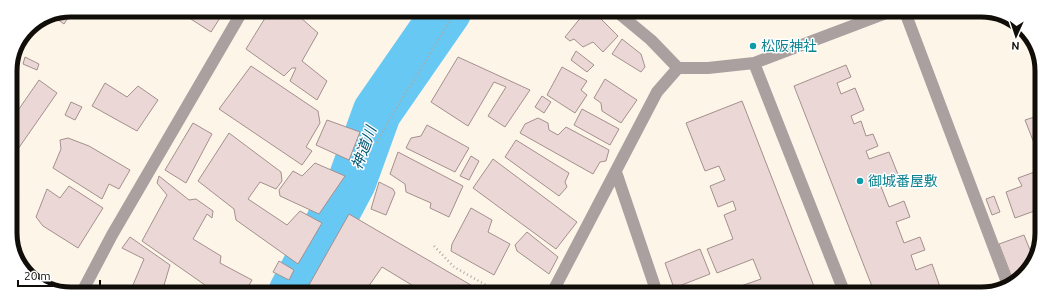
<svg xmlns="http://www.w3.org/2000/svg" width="1052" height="304" viewBox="0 0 1052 304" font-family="Ubuntu,'Noto Sans JP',sans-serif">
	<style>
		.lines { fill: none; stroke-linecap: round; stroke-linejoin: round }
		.river { stroke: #67c8f3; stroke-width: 49 }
		.building { fill: #ebd7d5; stroke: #a3908e }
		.path { stroke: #b0a99f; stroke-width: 2.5; stroke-dasharray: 1 3; stroke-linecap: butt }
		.minor { stroke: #a9a09f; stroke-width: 12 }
		.culture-dot { fill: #0f9aa8; stroke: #fff; stroke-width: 1.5 }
		.labels { text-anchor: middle; stroke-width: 3; stroke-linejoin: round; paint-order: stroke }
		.culture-label { font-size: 14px; fill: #0d838f; stroke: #fff; text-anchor: start }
		.water-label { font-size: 15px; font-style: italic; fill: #035774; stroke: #fff }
		.rim { fill: none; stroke: #110e09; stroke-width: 5 }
	</style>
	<rect width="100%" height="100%" fill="#fef5e9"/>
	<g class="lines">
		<!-- river -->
		<path class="river" d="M293,292L352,181L377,112L447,11"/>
	</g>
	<!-- building -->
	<path class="building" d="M71,10H73L64,24L54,17Z
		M177,10H225L211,32Z
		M270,10H292L318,33L302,61L327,81L317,100L290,81L296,68H292L284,76L246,49Z
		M586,11H593L618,36L603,52L593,42L583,47L574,39L570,41L565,37Z
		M622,39L641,54L645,67L641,72L612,54Z
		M576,51L594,65L587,72L571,60Z
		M25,57L39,64L37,70L23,64Z
		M458,57L530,90L505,127L488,116L506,87L494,82L468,126L431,102Z
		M846,65L851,77L837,83L841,94L855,88L864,110L851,116L854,124L861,121L866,136L873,134L878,146L866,151L869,159L889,152L899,177L880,184L889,207L904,201L910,217L896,222L904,243L920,237L925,250L911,255L916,270L932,264L940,287L929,291L930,294H875L794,86Z
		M251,66L318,111L320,123L306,147L312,151L302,165L219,109Z
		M562,67L587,81L581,90L587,95L575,113L547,95Z
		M605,79L637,100L621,123L602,111L601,103L594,98Z
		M39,80L57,93L18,149L11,144L10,122Z
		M105,83L127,97L138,86L158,100L137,131L92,106Z
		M542,96L551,102L544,113L535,107Z
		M742,101L817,294L744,293L741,286L761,279L753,259L717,273L707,249L733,239L724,215L736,210L733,201L718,207L710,186L725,180L719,166L705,171L686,123Z
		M71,102L82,107L75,120L65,115Z
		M582,109L619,129L610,145L574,125Z
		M1041,115L1040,140L1034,143L1025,120Z
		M538,118L548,123L549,130L558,135L566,127L609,150L606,161L600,162L593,174L520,133L525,124Z
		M327,120L360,132L349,160L316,145Z
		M193,123L212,134L186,183L165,170Z
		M427,125L469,148L455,172L406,148L411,138L421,136Z
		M229,133L281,172L282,181L276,189L260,182L248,199L287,225L300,211L322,223L298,264L236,220L234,209L198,181Z
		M68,138L89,146L130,170L119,189L109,184L102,199L53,168L61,149L60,140Z
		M516,140L569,173L565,182L567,187L559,196L505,157Z
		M398,152L463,186L449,217L430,208L431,203L406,192L405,184L390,174Z
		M471,156L479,161L469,180L460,176Z
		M493,159L577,222L556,249L473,188Z
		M315,163L345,176L319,214L280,196L279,190L293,171L302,176Z
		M1040,170V209L1015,218L1006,192L1022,186L1018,178Z
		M159,176L189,200L196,199L213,211L212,218L207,214L193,239L221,256L220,263L252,280L247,289L252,292H215L142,241L167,195L157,183Z
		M379,182L393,189L395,193L386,215L371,209Z
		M69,186L103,208L78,248L43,226L36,217L47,189L60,198Z
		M994,196L1000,212L992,215L986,199Z
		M471,208L492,220L488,232L510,244L494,275L451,251L452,244Z
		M349,214L476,288L473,293H425L382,267L364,293L305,292Z
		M527,232L558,257L549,274L517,251L515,245Z
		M1024,235L1030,250L1040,247V249L1018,281L1014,283L999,244Z
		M130,237L170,265L162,292H130L144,259L122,248Z
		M700,249L710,274L674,288L665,263Z
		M279,261L294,270L289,280L273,272Z
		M575,286L588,293H571Z"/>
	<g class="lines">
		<!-- path -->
		<path class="path" d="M377,143L388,122L456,11
			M434,246L454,267L500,293"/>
		<!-- minor -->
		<path class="minor" d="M616,11L651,40L678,68H708L754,63L889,12
			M905,12L1008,285
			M754,63L845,294
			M616,172L657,293
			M82,292L112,235L243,10
			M552,293L657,92L678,68"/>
	</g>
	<!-- markers -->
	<g class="culture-dot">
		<circle cx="753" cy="46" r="4"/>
		<circle cx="860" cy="181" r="4"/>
	</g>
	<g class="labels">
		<!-- culture labels -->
		<g class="culture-label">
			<text x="761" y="51">松阪神社</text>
			<text x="868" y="186">御城番屋敷</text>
		</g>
		<!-- water labels -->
		<g class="water-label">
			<text transform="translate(364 148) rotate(-70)" y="5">神道川</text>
		</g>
	</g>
	<!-- crop -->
	<path d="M0 0H1052V304H0ZM71 17H981A54 54 0 0 1 1035 71V233A54 54 0 0 1 981 287H71A54 54 0 0 1 17 233V71A54 54 0 0 1 71 17Z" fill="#fff" fill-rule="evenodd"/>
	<path class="rim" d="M71 17H981A54 54 0 0 1 1035 71V233A54 54 0 0 1 981 287H71A54 54 0 0 1 17 233V71A54 54 0 0 1 71 17Z"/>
	<!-- north arrow -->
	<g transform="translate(1016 36) rotate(183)" stroke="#ffffff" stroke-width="3" paint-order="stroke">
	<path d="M0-3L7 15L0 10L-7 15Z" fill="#110e09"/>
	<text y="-6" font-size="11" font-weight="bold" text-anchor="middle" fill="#110e09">N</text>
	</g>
	<!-- scale -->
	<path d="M18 280v6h82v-6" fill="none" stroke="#110e09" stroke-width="2"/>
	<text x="24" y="280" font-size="12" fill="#110e09" stroke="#ffffff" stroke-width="3" paint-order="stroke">20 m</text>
</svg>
